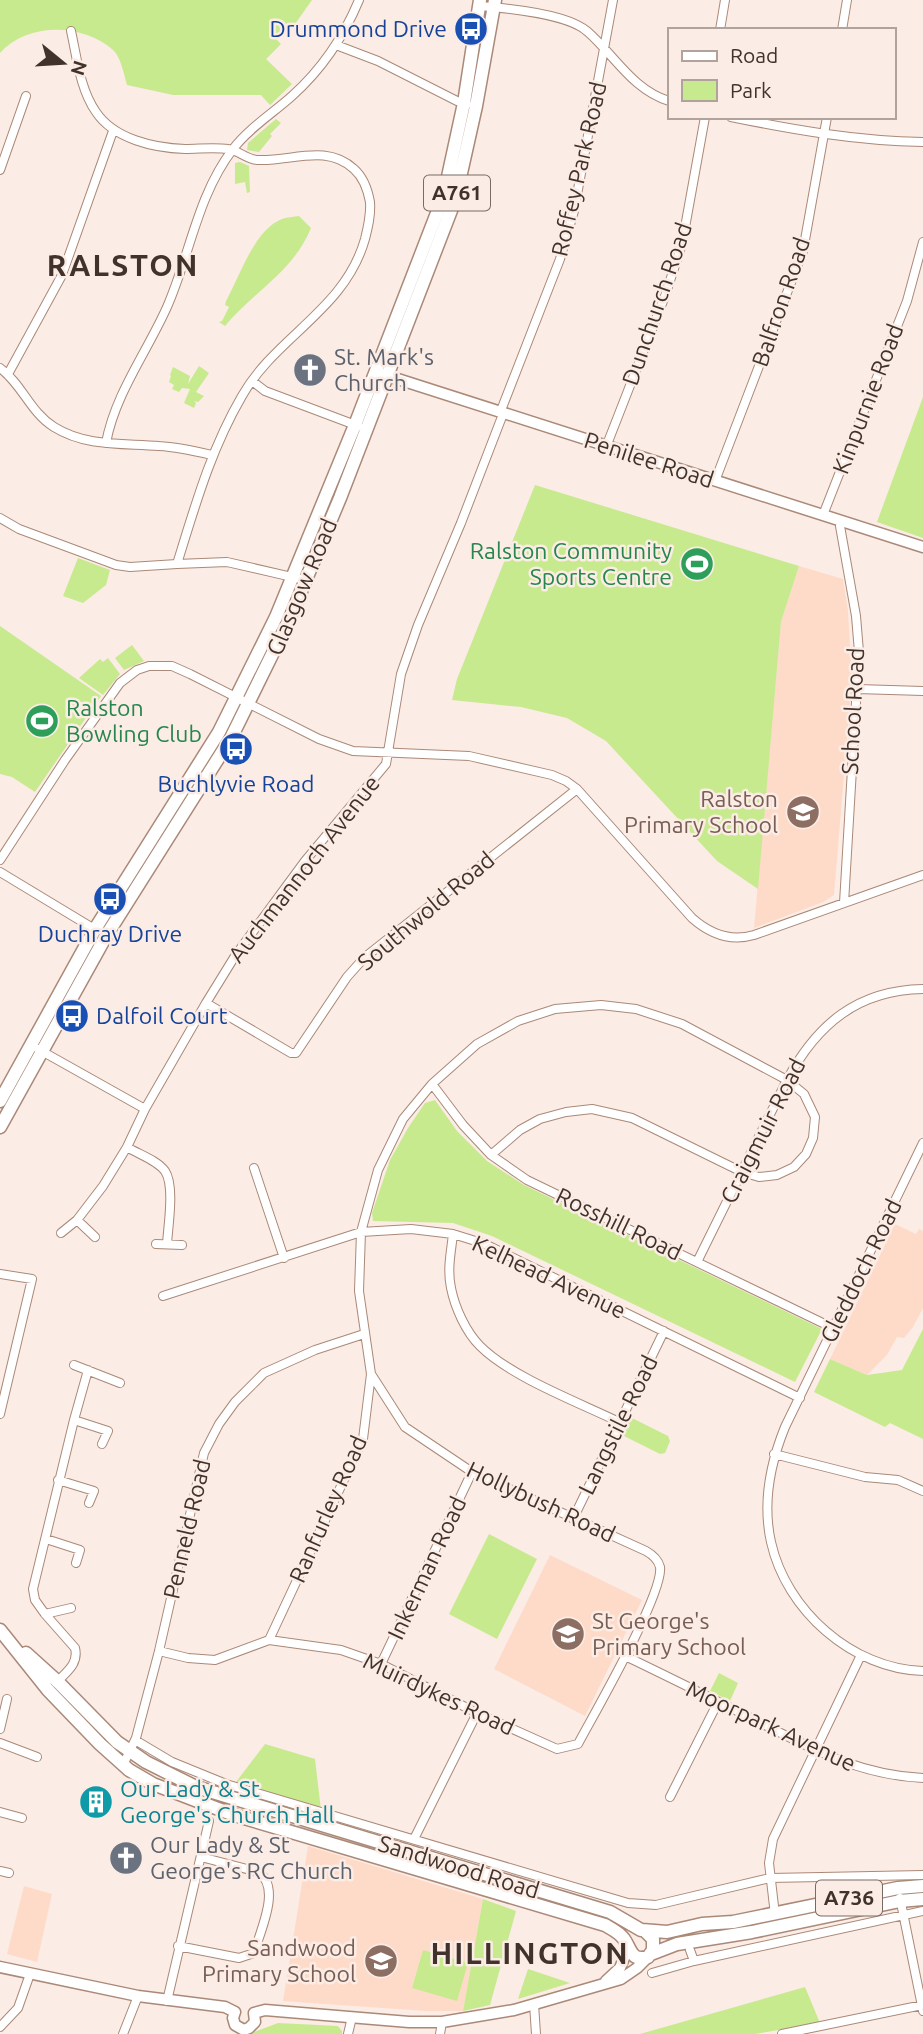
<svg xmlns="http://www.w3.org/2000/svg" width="923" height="2034" viewBox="0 0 923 2034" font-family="Ubuntu,sans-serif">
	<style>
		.built { fill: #fedbc9 }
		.green { fill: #c7ea8f }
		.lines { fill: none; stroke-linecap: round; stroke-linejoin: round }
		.street-casing { stroke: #aa8978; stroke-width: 10 }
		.secondary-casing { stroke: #aa8978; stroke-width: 13 }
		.primary-casing { stroke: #aa8978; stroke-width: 15 }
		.street { stroke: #fff; stroke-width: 8 }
		.secondary { stroke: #fff; stroke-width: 10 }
		.primary { stroke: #fff; stroke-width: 12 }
		.labels { text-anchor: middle; stroke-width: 5; stroke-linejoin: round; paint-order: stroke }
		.shield { fill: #fbece5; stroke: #796a63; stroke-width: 2 }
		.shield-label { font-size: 21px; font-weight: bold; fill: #41332b }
		.transit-label { font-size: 23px; fill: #164399; stroke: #fbece5 }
		.street-label { font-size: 23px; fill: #41332b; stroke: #fbece5 }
		.worship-label { font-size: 23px; fill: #5b616d; stroke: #fbece5; text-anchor: start }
		.leisure-label { font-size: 23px; fill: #27864d; stroke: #fbece5; text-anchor: end }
		.education-label { font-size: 23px; fill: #785e54; stroke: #fbece5; text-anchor: end }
		.culture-label { font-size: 23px; fill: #0d838f; stroke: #fbece5; text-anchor: start }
		.district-label { font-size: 30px; font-weight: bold; letter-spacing: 2px; fill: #41332b; stroke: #fbece5 }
	</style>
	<rect width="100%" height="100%" fill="#fbece5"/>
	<!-- built -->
	<path class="built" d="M799,566L843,579L848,611L852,679L834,895L823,902L754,928L781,622Z
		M895,1224L916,1234L919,1229L923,1231V1308L913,1327L904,1338L897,1337L887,1355L867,1375L830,1359Z
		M550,1555L642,1600L585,1716L494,1669Z
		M308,1846L483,1899L463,2011H426L283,2001Z
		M24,1886L52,1894L37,1962L7,1954Z"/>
	<!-- green -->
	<path class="green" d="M0,0H312L288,34L283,31L276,39L281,44L266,59L292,84L270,105L261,95H173L127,85C124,75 121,57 113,50C83,23 27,22 0,53Z
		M276,119L281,123L270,134L272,136L259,152L247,150L248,143Z
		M240,162L249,166L250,192L247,193L245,182L235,184V163Z
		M299,216L311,228C293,272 254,291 225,326L219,322L222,321L229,307L225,305L226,301C240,276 254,230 282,219C287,217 294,217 299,216Z
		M199,366L209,373L196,392L204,396L198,402L194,401L196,403L194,408L184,403L190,389L182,388L179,392L172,389L174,385L169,382L171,376L170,375L173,367L190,376L188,384Z
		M923,397V538L877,522Z
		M535,485L799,566L781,622L758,889L717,861L606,741L567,718L521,707L452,700L457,679Z
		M78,558L110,570L106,585L83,603L63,596Z
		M0,626L101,696L35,792L12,777L0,774Z
		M132,645L144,661L124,670L115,658Z
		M108,658L120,674L103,695L79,678L100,659L103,662Z
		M435,1100L457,1131L487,1161L524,1185L822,1329L795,1382L492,1236L453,1223L373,1221L372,1213L390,1160L408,1128L425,1103Z
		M923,1329V1439L890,1423L885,1427L814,1392L830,1359L867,1375L902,1370Z
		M626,1415L668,1436L670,1441L665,1453L660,1454L618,1433Z
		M489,1534L537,1559L497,1639L449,1614Z
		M719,1673L738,1683L730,1701L710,1691Z
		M265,1744L315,1759L321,1810L236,1782Z
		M483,1899L516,1911L490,2005L463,2011Z
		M423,1950L468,1963L457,2001L412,1988Z
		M528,1969L570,1983L518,1999Z
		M805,1987L820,2023L755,2034H640Z
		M278,2023L338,2026L342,2031V2034H249Z"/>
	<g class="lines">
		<!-- street casing -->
		<g class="street-casing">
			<path id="street" d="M479,6C506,8 569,14 588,32C615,56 633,90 669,101
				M720,30L725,0
				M842,30L847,0
				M71,31C77,58 80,89 96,112C114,139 154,148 185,149C199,149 214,147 228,149C238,150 246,159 257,160C291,162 326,143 354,169C363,177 368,191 370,202C371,215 368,227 365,239C345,310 276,336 242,396C211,449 195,506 177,564L227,562L305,580
				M336,45L378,61L457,101L467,104
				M731,117C794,130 858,141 923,142
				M0,170L26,96
				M0,368C22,384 30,412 54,427C86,447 123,443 159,446C177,447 195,451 212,455
				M8,374L62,275L113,131
				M252,381L265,391L358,426
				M500,413L560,259L574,211L613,0
				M106,443C115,394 147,352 167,307C190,255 197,196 233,149C248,129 273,113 292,96C321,70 344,36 359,0
				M606,447L665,296L682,244L705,117
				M715,481L803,251L827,117
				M823,515L907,301L923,242
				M0,518L19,529L116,565L130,567L177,564
				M842,521L840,526L856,616L859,652L844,903
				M857,689L923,691
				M0,860L65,760L120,683L137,670L149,666H172L190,674L319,739L353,751L469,756L552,775L566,781L577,789L692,918C710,934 730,942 754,935L923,875
				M0,872L96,930
				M206,1003L291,1053H296L347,977L364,958L577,789
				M38,1049L145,1109
				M432,1084L463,1125L491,1155L527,1180L833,1328
				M923,1143L785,1427C770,1464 762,1502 771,1542C786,1610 852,1669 923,1671
				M127,1147C138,1154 157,1160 165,1171C175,1186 168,1226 167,1244
				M254,1168L284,1258
				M77,1220L95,1237
				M61,1233L77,1220L103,1186L127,1147L145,1109L206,1003L235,956L305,861L386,764L401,674L418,625L461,523L503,414
				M453,1234C451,1252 447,1270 451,1288C455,1308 466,1332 480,1346C511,1377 578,1402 619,1422
				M156,1244L182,1245
				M697,1262L787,1080C817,1024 858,990 923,989
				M0,1274L32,1279L0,1414
				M163,1296L361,1232L411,1229L453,1234L485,1244L800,1398
				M74,1365L120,1383
				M74,1420L88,1370
				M774,1454L865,1477L898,1480L923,1491
				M58,1480L94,1491L89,1503
				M573,1519L664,1331
				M46,1539L80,1550L76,1563
				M45,1614L71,1608
				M269,1640L363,1439L371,1374
				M159,1651L188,1658L215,1660L269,1640L341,1650L381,1664L477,1713L557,1749L578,1744C594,1714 664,1593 660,1567C658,1559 653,1555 646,1551L472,1472L405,1427L371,1374L359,1291L361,1232L378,1170L403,1119L432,1084L477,1044L518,1021L555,1009L601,1005L636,1009L682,1024L787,1080L804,1094L815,1117L813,1138L806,1154L794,1167L777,1175L759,1177L742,1172L632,1118L592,1109L566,1112L540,1119L520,1130L491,1155
				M625,1656C667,1676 709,1697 751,1718C809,1747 857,1775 923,1778
				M381,1664L472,1472
				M56,1683C66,1672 79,1664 75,1648L45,1614L35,1600L33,1589L74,1420L108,1431L102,1444
				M0,1729L7,1699
				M135,1740L172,1762L226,1784L628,1903L656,1905L770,1878L923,1875
				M0,1743L37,1757
				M123,1765L136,1738L159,1651L204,1453L219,1424L235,1402L264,1373L315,1350L364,1334
				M670,1797L718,1702
				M0,1812L22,1818
				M414,1839L477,1713
				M0,1871L9,1873
				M900,1898L923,2011
				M775,1915L769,1863L773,1839L861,1655
				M178,1946L239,1958L254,1953C260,1931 282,1887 258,1872L201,1857
				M690,1950L694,1961
				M652,1973L694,1961L923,1911
				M167,2001L209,1821
				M534,2004L536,2034
				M0,2027L18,2008L30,1974
				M123,2034L138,1996
				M348,2034L352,2017
				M440,2034L442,2022
				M782,2034L923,2005"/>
		</g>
		<!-- secondary casing -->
		<g class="secondary-casing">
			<path id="secondary" d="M382,374L923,547
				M0,1967L138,1996L225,2007L235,2012
				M606,1981L620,1968L628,1948
				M235,2012L233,2018L235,2025L244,2030L249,2028L255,2022L254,2013
				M254,2013L265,2010L409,2022H442L514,2010L621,1979L637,1968L648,1957"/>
		</g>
		<!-- primary casing -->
		<g class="primary-casing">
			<path id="primary" d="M0,1101L95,929L219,732L276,617L355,425L444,195L464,103L480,0
				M0,1127L106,936L231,738L289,620L340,498L455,200L476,106L495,0
				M0,1630L48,1690L100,1744L129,1770L153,1784L234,1815L605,1925C612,1929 619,1932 624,1939C631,1949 631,1962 648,1957L653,1950V1939L645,1931
				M26,1653L57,1681L117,1742L146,1762L196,1787L610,1912L641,1930
				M642,1930L667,1932L702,1924L733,1922L898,1888L923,1886
				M651,1954L677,1944L752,1932L900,1901L923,1899"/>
		</g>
		<!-- street -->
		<use href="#street" class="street"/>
		<!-- secondary -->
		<use href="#secondary" class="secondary"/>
		<!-- primary -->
		<use href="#primary" class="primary"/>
	</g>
	<!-- icons -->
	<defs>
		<g id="bus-disc" transform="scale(1.75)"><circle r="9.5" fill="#1a4fb4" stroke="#fbece5"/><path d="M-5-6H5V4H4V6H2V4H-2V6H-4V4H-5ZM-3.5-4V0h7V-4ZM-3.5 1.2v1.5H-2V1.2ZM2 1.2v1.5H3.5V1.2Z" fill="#fff"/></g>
		<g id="church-disc" transform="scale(1.75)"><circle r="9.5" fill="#6b7280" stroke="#fbece5"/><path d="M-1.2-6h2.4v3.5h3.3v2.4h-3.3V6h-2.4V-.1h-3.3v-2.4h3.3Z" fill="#fff"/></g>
		<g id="stadium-disc" transform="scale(1.75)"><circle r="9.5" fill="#2e9e5b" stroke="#fbece5"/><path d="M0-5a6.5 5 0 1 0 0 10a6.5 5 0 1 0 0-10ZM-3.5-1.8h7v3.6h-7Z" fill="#fff"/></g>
		<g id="school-disc" transform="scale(1.75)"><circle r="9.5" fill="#8d6e63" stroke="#fbece5"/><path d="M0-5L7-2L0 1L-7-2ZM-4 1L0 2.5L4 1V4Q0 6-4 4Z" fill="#fff"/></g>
		<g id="building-disc" transform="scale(1.75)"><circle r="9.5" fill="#0f9aa8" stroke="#fbece5"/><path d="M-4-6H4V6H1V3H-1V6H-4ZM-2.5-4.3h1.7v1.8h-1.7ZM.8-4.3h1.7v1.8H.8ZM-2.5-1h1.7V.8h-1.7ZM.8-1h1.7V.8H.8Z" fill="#fff"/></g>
	</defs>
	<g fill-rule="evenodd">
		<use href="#bus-disc" x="471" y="29"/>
		<use href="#church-disc" x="310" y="370"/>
		<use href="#stadium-disc" x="697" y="564"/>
		<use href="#stadium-disc" x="42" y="721"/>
		<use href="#bus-disc" x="236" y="749"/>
		<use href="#school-disc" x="803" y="812"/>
		<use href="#bus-disc" x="110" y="899"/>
		<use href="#bus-disc" x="72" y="1016"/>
		<use href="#school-disc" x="568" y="1634"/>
		<use href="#building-disc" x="96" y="1802"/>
		<use href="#church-disc" x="126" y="1858"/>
		<use href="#school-disc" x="381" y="1961"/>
	</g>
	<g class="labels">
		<!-- shield labels -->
		<g class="shield">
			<rect x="424" y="175.5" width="66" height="35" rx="5"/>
			<rect x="816" y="1880.5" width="66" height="35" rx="5"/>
		</g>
		<g class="shield-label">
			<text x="457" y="200">A761</text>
			<text x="849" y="1905">A736</text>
		</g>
		<!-- transit labels -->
		<g class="transit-label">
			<text x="447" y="37" text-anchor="end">Drummond Drive</text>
			<text x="236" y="792">Buchlyvie Road</text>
			<text x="110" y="942">Duchray Drive</text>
			<text x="96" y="1024" text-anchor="start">Dalfoil Court</text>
		</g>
		<!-- street labels -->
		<g class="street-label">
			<text transform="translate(579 169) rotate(-77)" y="8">Roffey Park Road</text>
			<text transform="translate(781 302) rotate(-71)" y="8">Balfron Road</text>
			<text transform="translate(657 304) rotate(-71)" y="8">Dunchurch Road</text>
			<text transform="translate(868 399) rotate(-69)" y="8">Kinpurnie Road</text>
			<text transform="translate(649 460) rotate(18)" y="8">Penilee Road</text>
			<text transform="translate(302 587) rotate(-67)" y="8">Glasgow Road</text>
			<text transform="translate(853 711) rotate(-87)" y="8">School Road</text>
			<text transform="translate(304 869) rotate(-52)" y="8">Auchmannoch Avenue</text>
			<text transform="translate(426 911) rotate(-40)" y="8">Southwold Road</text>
			<text transform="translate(763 1131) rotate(-63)" y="8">Craigmuir Road</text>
			<text transform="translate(619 1224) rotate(26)" y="8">Rosshill Road</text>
			<text transform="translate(861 1271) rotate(-64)" y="8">Gleddoch Road</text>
			<text transform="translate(549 1277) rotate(25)" y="8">Kelhead Avenue</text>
			<text transform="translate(618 1425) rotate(-64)" y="8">Langstile Road</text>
			<text transform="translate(541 1502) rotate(25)" y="8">Hollybush Road</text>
			<text transform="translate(328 1509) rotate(-66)" y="8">Ranfurley Road</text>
			<text transform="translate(187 1529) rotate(-77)" y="8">Penneld Road</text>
			<text transform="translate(427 1568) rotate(-65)" y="8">Inkerman Road</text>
			<text transform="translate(439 1694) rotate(25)" y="8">Muirdykes Road</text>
			<text transform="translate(771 1726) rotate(25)" y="8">Moorpark Avenue</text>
			<text transform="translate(459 1867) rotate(17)" y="8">Sandwood Road</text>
		</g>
		<!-- worship labels -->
		<g class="worship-label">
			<text x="334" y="365">St. Mark's<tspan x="334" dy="26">Church</tspan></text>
			<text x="150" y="1853">Our Lady &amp; St<tspan x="150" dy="26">George's RC Church</tspan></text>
		</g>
		<!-- leisure labels -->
		<g class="leisure-label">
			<text x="672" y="559">Ralston Community<tspan x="672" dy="26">Sports Centre</tspan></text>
			<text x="66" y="716" text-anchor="start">Ralston<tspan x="66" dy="26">Bowling Club</tspan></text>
		</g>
		<!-- education labels -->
		<g class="education-label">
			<text x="778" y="807">Ralston<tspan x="778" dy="26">Primary School</tspan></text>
			<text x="592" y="1629" text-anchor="start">St George's<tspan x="592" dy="26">Primary School</tspan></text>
			<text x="356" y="1956">Sandwood<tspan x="356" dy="26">Primary School</tspan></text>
		</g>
		<!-- culture labels -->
		<g class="culture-label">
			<text x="120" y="1797">Our Lady &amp; St<tspan x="120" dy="26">George's Church Hall</tspan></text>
		</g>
		<!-- district labels -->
		<g class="district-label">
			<text x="123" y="276">RALSTON</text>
			<text x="530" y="1964">HILLINGTON</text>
		</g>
	</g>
	<!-- legend -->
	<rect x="668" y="28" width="228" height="91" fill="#fbece5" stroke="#b1a29b" stroke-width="2"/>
	<rect x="682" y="51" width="35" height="10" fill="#ffffff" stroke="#b1a29b" stroke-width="2"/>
	<text x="730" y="63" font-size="21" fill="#41332b">Road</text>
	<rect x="682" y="80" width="35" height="21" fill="#c7ea8f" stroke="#b1a29b" stroke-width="2"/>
	<text x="730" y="98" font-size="21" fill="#41332b">Park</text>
	<!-- north arrow -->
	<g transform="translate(63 63) rotate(108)" stroke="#fbece5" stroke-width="5" paint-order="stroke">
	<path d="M0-5L12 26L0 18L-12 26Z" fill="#41332b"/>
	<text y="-10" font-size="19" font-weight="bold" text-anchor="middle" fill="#41332b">N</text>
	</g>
</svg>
